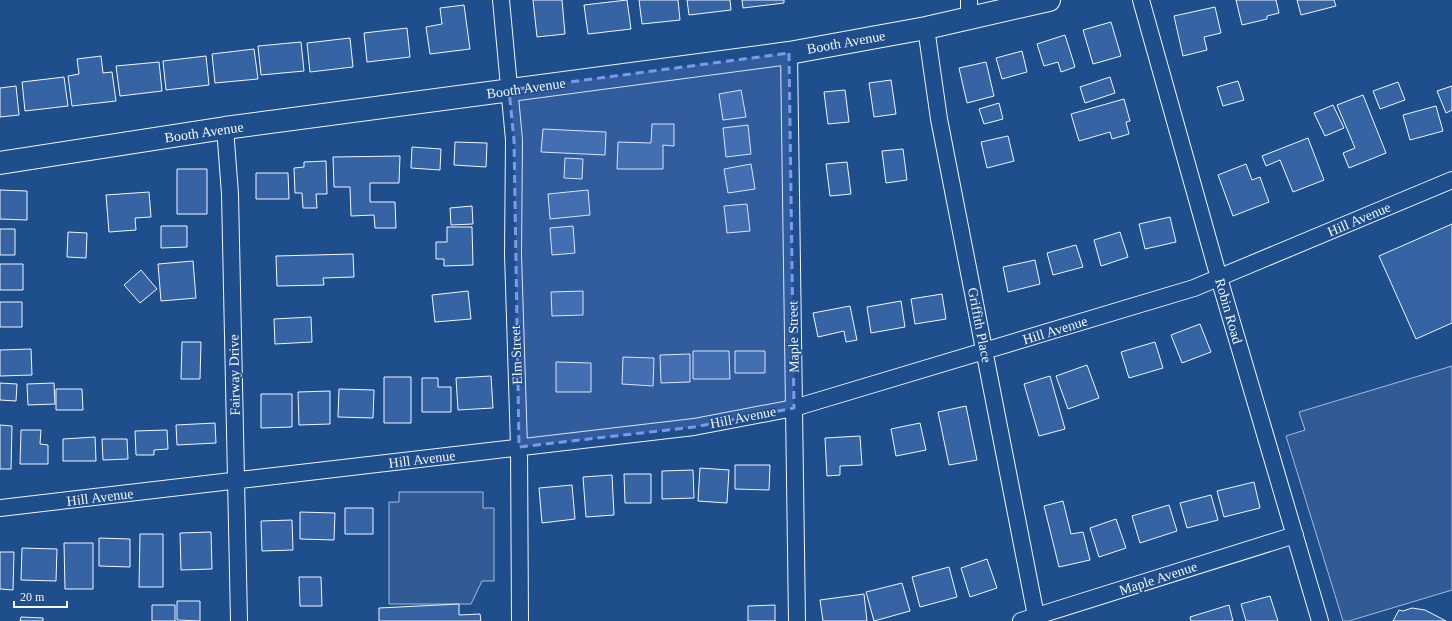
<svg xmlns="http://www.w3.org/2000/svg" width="1452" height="621" viewBox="0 0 1452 621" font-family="Georgia,serif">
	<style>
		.parking { fill: #305b95; stroke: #a8bbd7 }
		.building { fill: #3563a3; stroke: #f2f6ff }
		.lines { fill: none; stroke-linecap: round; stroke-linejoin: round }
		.street-casing { stroke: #f2f6ff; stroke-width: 18 }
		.secondary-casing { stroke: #f2f6ff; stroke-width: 24 }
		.street { stroke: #1f4e8c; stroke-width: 16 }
		.secondary { stroke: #1f4e8c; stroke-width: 22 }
		.marked { fill: #7d9aea; fill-opacity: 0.2; stroke: #7d9aea; stroke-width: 3; stroke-dasharray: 8 5; stroke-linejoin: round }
		.labels { text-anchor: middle; stroke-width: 3; stroke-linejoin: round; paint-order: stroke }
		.street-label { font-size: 14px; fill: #f2f6ff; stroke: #1f4e8c }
	</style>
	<rect width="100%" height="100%" fill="#1f4e8c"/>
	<!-- parking -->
	<path class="parking" d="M1452,366V590L1349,621H1343L1286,436L1305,430L1299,412Z
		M399,492H483V508H494V581H482L471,604H389V502H399Z"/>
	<!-- building -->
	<path class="building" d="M533,0H562L565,34L537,37Z
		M627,0L631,29L588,34L584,5Z
		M639,0H678L680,20L642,24Z
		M687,0H730L731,10L689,15Z
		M742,0H784V3L743,8Z
		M1236,0H1276L1279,13L1267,16V19L1242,25Z
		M1297,0H1334L1336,6L1301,15Z
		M464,5L470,49L430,54L426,27L442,24L440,8Z
		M1215,7L1221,33L1204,37L1207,50L1183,56L1174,16Z
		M1111,22L1121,56L1093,64L1083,30Z
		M407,28L410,57L367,62L364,33Z
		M1065,35L1075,67L1061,72L1058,62L1044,66L1037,44Z
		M350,38L353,67L310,72L307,43Z
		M301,42L304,71L261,75L258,46Z
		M254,49L258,79L215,83L212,54Z
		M1022,51L1027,72L1002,79L996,58Z
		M101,56L103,73L112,72L116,101L72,106L68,76L79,74L77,59Z
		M206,56L209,85L166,90L163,61Z
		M159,62L162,91L120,96L116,66Z
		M986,62L994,96L967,103L959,68Z
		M64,77L68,106L25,111L22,82Z
		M1110,77L1115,93L1085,103L1080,87Z
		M891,80L896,114L874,117L869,83Z
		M1238,81L1244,100L1223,106L1217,87Z
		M1398,82L1405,100L1380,109L1373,91Z
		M16,86L19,115L0,117V88Z
		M1452,86V110L1446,113L1437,91Z
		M741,90L746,117L723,120L719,94Z
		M845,90L849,122L828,124L824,92Z
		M1363,95L1386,153L1349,168L1343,153L1355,148L1337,105Z
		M1124,99L1130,121L1126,122L1129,134L1112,139L1110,132L1079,141L1071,114Z
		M999,103L1003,119L984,124L979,109Z
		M1333,105L1344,128L1325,136L1314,113Z
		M1436,106L1443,131L1410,140L1403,115Z
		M652,124H674V146L663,145V169H617L618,142L651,143Z
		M748,125L751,154L726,157L723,128Z
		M543,129L606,132L605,155L541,152Z
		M1008,136L1014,161L987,168L981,142Z
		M1308,138L1324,180L1293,192L1280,160L1266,166L1262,156Z
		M455,142L487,143L486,167L454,165Z
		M412,147L441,149L440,170L411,168Z
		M903,149L907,180L886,183L882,151Z
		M400,156L399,183H370V202H395L396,228H375L374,215L351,216L350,187H334L333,157Z
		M565,158L583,159L582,179L564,178Z
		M326,161L327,194H316L317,208H303L302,193H295L294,168L304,167V162Z
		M847,162L851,194L830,196L826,164Z
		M751,164L755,189L728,193L724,169Z
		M1246,164L1252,180L1260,177L1269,202L1233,216L1218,175Z
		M177,169H207V214H177Z
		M256,173H288L289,199H256Z
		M0,190L27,191V220L0,219Z
		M588,190L590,215L550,219L548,194Z
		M149,192L151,217L135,218L136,230L109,232L106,195Z
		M747,204L750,231L727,233L724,206Z
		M472,206L473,224L451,225L450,208Z
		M1170,217L1176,242L1145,249L1139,224Z
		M1452,224V323L1416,339L1379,256Z
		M161,226H187V247L161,248Z
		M573,226L575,253L552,255L550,228Z
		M447,227H472L473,265L444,266V259H436V242H447Z
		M0,229H15V255H0Z
		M68,232L87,233L86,258L67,257Z
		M1120,232L1128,257L1101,266L1094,240Z
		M1076,245L1083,267L1053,275L1047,253Z
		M353,254L354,277L323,278L324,285L277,286L276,256Z
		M1035,260L1040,284L1008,292L1003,267Z
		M193,261L196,298L161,301L158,264Z
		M0,264H23V290H0Z
		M141,270L157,289L140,303L124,285Z
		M468,291L471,319L435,322L432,295Z
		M583,291V315L552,316L551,292Z
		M942,294L946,319L915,324L911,299Z
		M901,301L905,327L871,333L867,307Z
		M0,302H22V327H0Z
		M850,306L857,340L846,342L844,331L818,337L813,313Z
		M311,317L312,342L275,344L274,319Z
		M1200,324L1211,352L1182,363L1171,335Z
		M182,342H201L200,379H181Z
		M1155,342L1163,368L1129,378L1121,352Z
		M31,349L32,375L0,376V350Z
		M693,351H729L730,379H693Z
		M735,351H765V373H735Z
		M690,354V382L661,383L660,355Z
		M623,357L654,358L653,386L622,384Z
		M556,362L591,363V392H556Z
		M1087,365L1099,398L1068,409L1056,376Z
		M491,376L493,408L458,410L456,378Z
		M1050,376L1065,429L1039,436L1024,384Z
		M384,377H411V423H384Z
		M422,378H438V387H451V412H422Z
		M0,383L17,384L16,401L0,400Z
		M54,383L55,404L28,405L27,384Z
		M56,389H82L83,410H56Z
		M339,389L374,390L373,418L338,417Z
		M330,391V424L299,425L298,392Z
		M261,394H292V427L261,428Z
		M966,406L977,460L949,465L938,412Z
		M215,423L216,443L177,445L176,425Z
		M920,423L926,450L896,456L891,429Z
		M0,425L12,426L11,469H0Z
		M21,430H41L40,444L48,445V464H20Z
		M167,430L168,449L154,450V455H136L135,431Z
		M860,436L862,465L840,466V475L827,476L825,438Z
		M95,437L96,461H63V439Z
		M102,439H127L128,459L103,460Z
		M735,465H770L769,490L735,489Z
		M700,468L729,470L727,503L698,501Z
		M693,470L694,498L662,499V471Z
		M624,474H651V503H625Z
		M612,475L614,515L586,517L583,477Z
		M1254,482L1260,508L1224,517L1217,491Z
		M572,485L575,519L542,523L539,488Z
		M1211,495L1218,520L1187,528L1180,503Z
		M1063,501L1071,534L1083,532L1090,560L1059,567L1044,506Z
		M1169,505L1177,531L1140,543L1132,516Z
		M345,508H373V534H345Z
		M300,512L335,513L334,540L300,539Z
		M1116,519L1126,548L1099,557L1090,528Z
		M292,520L293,550L262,551L261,521Z
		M211,532L212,569L181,570L180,533Z
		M140,534H163V587H139Z
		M99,538L130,539V567L99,566Z
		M64,543H93V589H65Z
		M22,548L57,549L56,581L21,580Z
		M0,552H14L13,590L0,589Z
		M987,559L997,588L970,597L961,568Z
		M949,567L957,597L920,607L912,577Z
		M299,577H321L322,606H300Z
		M902,583L910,611L874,621L866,592Z
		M864,594L867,621H823L820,600Z
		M1270,596L1278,621H1246L1241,604Z
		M177,601H200V621L177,620Z
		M459,604V615L480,614L481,621H379V608Z
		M152,605H175V621H152Z
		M775,605V621H748V606Z
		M1229,605L1233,621H1191L1190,617Z
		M1412,608L1425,610L1446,621H1393L1399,610L1403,611Z
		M21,617L43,618V621H20Z"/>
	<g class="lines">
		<!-- street casing -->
		<g class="street-casing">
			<path id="street" d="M501,0L514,140L513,254L519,447L520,621
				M1141,0L1219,278L1320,621
				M969,19V0
				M926,28L939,119L1037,621
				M789,53L797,621
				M225,128L230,194L239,621
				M0,508L694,427L794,408L1194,288L1452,180
				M1021,621L1295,535"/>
		</g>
		<!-- secondary casing -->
		<g class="secondary-casing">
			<path id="secondary" d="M0,163L225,128L789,53L926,28L1049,0"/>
		</g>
		<!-- street -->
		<use href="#street" class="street"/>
		<!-- secondary -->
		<use href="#secondary" class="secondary"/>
	</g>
	<!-- marked area -->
	<path class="marked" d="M789,53L794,408L694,427L519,447L514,140L509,90Z"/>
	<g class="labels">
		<!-- street labels -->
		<g class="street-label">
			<text transform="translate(846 42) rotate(-10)" y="5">Booth Avenue</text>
			<text transform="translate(526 88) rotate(-8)" y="5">Booth Avenue</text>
			<text transform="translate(204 132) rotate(-8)" y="5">Booth Avenue</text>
			<text transform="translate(1359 219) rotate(-23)" y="5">Hill Avenue</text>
			<text transform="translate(1229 311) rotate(74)" y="5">Robin Road</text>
			<text transform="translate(980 325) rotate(79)" y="5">Griffith Place</text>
			<text transform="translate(1055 330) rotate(-17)" y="5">Hill Avenue</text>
			<text transform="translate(793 337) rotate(-91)" y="5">Maple Street</text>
			<text transform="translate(516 355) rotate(-92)" y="5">Elm Street</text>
			<text transform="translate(234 375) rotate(-91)" y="5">Fairway Drive</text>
			<text transform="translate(743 417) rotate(-11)" y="5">Hill Avenue</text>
			<text transform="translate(422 459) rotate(-7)" y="5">Hill Avenue</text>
			<text transform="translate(100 497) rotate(-7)" y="5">Hill Avenue</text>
			<text transform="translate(1158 578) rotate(-18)" y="5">Maple Avenue</text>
		</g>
	</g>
	<!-- scale -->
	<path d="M14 601v6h53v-6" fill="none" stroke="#f2f6ff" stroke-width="2"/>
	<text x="20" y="601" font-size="12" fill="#f2f6ff" stroke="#1f4e8c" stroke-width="3" paint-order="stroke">20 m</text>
</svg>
